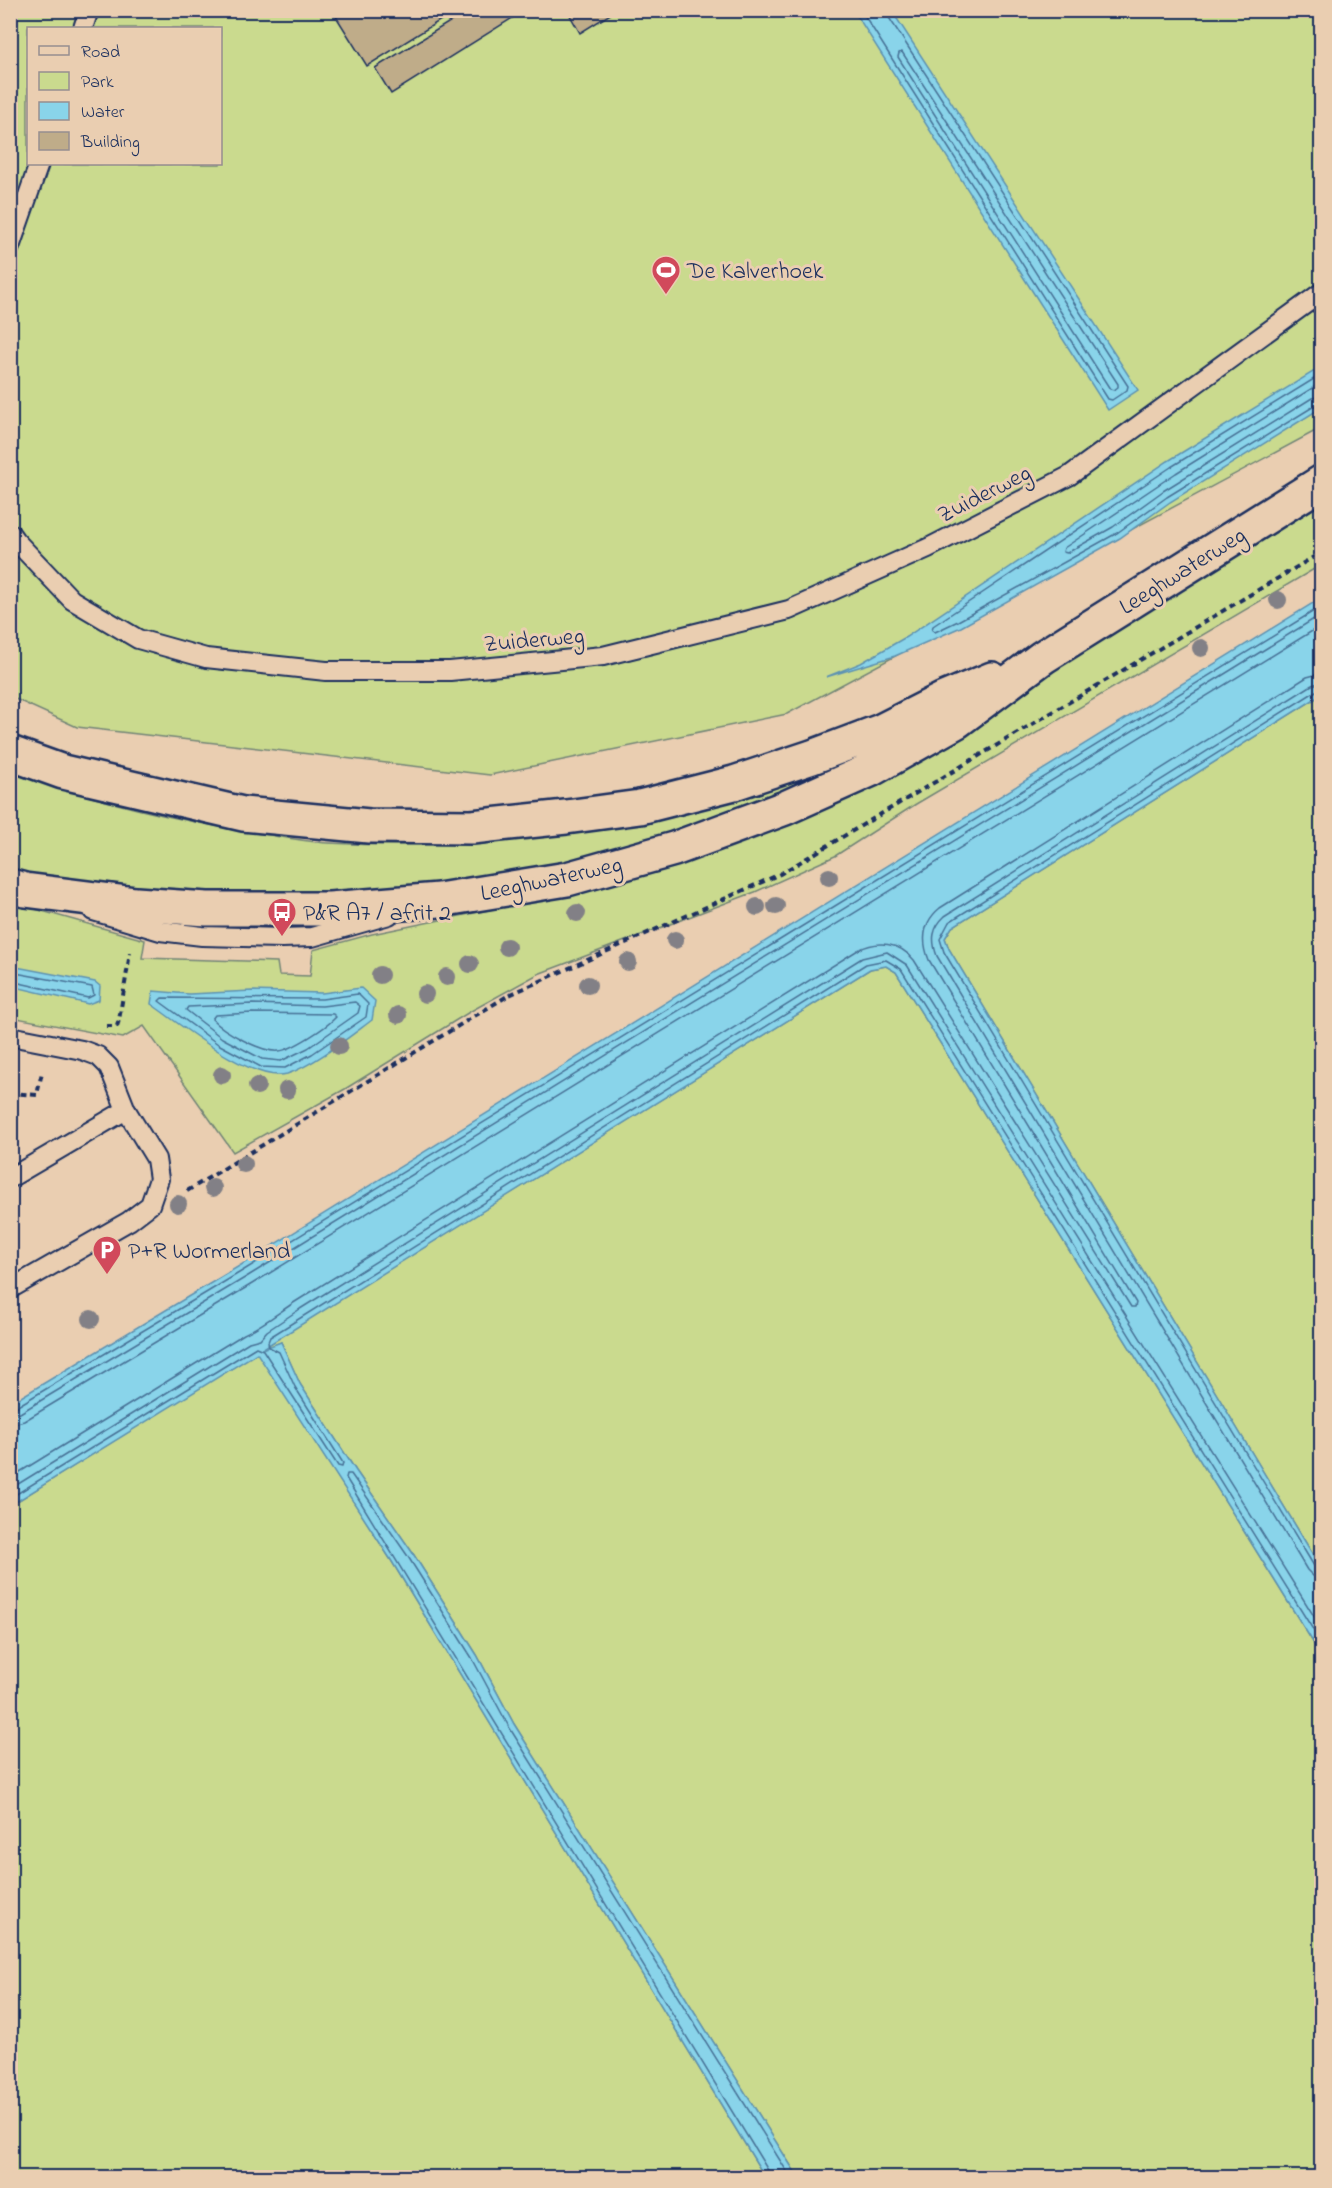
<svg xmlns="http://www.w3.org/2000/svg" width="1332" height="2188" viewBox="0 0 1332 2188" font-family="'Indie Flower',sans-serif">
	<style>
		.green { fill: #cada8e; stroke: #728476; stroke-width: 1.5; fill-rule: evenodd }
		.water { fill: #89d4ea; stroke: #5d92b2; stroke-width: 1.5 }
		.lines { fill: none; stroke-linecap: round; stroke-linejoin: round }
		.shore { stroke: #477196; stroke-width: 1.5 }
		.building { fill: #bfac89; stroke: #1b2f5e; stroke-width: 1.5 }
		.service-casing { stroke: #1b2f5e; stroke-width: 22 }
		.secondary-casing { stroke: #1b2f5e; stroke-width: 38 }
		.path { stroke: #1b2f5e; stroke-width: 4; stroke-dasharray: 6 4.5; stroke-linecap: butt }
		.service { stroke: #eaceb1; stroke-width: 18 }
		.secondary { stroke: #eaceb1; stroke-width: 33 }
		.tree { fill: #828086 }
		.labels { text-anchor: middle; stroke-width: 6; stroke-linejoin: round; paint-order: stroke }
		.poi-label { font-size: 24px; fill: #1b2f5e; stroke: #eaceb1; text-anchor: start }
		.street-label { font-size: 24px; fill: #1b2f5e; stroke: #eaceb1 }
	</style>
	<rect width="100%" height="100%" fill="#eaceb1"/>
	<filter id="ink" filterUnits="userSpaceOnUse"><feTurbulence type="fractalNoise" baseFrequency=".0167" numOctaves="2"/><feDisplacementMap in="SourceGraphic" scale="12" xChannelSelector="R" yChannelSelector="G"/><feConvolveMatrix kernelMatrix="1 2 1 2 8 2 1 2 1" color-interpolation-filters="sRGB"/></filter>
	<g filter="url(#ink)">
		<!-- green -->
		<path class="green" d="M10,11H1321V428L787,714L490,775L77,727L11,697ZM28,28H220V164H28Z
			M1321,504V565L916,804L835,856L755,892L538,974L471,1011L345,1089L233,1152L144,1026L123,1038L11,1017L10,902L145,940L142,958L277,962L279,975L310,976L313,950L372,934L591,889L1009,696Z
			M1321,695V1568L949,949L945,938L952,927Z
			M821,770L824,775L780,800L576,862L376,894L248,898L118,888L11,871L10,771C90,800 185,823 269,835C288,838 308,842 328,843C452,850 579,838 700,808C741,798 781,783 821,770Z
			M886,966L896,972L1321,1655V2177H798L514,1724L477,1655L412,1552L356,1471L300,1384L281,1342L258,1353L391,1560L765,2177L11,2178V1505L870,969Z"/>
		<!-- water -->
		<path class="water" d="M854,11H892L1138,390L1108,410Z
			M1321,367V408L1170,502L1120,538L961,627L895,656L826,677L861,663L906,637L1168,461Z
			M1321,598V695L952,927L945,938L949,949L1321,1568V1655L896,972L886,966L870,969L262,1349L281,1342L300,1384L356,1471L412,1552L477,1655L514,1724L798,2177H765L391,1560L257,1353L11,1505V1403L241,1265Z
			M11,966L95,982L100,986L99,1000L88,1004L11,986Z
			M361,988L375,1001L372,1020C349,1037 314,1065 287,1074C252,1084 179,1023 151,1004L153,991L189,994L252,991L322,993Z"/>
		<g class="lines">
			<!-- shore -->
			<path class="shore" d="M861,10L1108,399L1112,400L1127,390L1128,386L888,16L887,10
				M902,52L1118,384V387L1114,390L1110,389L898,57L899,53Z
				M1322,374L1171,467L933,626L932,630L935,632L958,621L1117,533L1167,497L1316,405L1322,404
				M1322,382L1176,473L1064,548L1063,552L1067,553L1113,527L1163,491L1312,398L1322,396
				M1322,682L1312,685L945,916C932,928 931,940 937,956L1307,1570L1313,1576L1322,1577
				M1322,690L1316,691L949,922L940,939L944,952L1314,1566L1322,1570
				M10,972L92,987L94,995L88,998L10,981
				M358,994L368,1004L366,1017L312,1054L285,1068L261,1067L218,1044L159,1001L162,998L322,999Z
				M355,1002L360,1006L358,1013L308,1048L281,1061L262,1059L222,1038L186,1010L188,1007L252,1004L322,1006Z
				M252,1013L333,1014L336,1017C327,1027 292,1050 279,1051C262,1053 223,1031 212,1019L215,1015Z
				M10,1408L16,1407L244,1270L1322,606
				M10,1416L20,1413L248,1276L1322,614
				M10,1425L24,1421L252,1284L1322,625
				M10,1478L244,1334C262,1326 278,1313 295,1302L858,950C878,940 899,942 914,960L1131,1307H1135L1136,1303L929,960C921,940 923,922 940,908L1307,677L1322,673
				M10,1489L249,1342L260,1339L267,1331L300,1309L862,958L887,952L907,965L1322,1629
				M10,1498L256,1347L263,1350L338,1466L342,1467L343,1463L295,1387L279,1352L269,1347L268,1342L270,1337L866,964L886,960L901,969L1322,1644
				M770,2178L769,2172L346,1478L347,1474H351L407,1555L472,1658L509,1727L791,2178"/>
		</g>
		<!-- building -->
		<path class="building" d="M332,10H457L367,66Z
			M469,10H525L391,94L375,68Z
			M567,10H617L580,33Z"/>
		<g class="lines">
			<!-- service casing -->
			<g class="service-casing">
				<path id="service" d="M83,28L89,10
					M10,247L39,164
					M10,533L15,540L72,600L138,639L206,658L326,671H450L603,656L789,610L928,548L1069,476L1322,292
					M93,911L160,931L202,936L282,938L312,937L389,915
					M10,1036L82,1050L98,1056L109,1067L126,1110L156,1159L159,1179L150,1205L129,1221L10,1289
					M10,1178L126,1110"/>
			</g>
			<!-- secondary casing -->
			<g class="secondary-casing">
				<path id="secondary" d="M10,753L63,772L243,814L369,826L472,827L566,817L640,807L734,783L812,757L881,731L944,699L992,679
					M10,886L25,890L136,904L207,909H330L439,900L567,879L674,849L785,808L870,770L957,721L1043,657L1322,482"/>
			</g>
			<!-- path -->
			<path class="path" d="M106,1026H117L119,1020L130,953
				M10,1093L37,1095L42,1072
				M187,1191L509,995L780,874L1322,552"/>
			<!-- service -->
			<use href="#service" class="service"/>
			<!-- secondary -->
			<use href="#secondary" class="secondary"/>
		</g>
		<!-- trees -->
		<g class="tree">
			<circle cx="1278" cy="600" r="9"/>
			<circle cx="1201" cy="648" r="9"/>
			<circle cx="829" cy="877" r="9"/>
			<circle cx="776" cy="906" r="9"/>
			<circle cx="757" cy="907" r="9"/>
			<circle cx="577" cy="913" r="9"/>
			<circle cx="675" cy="940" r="9"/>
			<circle cx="507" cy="947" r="9"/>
			<circle cx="628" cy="962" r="9"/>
			<circle cx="470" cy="964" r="9"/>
			<circle cx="380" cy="975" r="9"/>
			<circle cx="447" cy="977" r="9"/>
			<circle cx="588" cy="985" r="9"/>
			<circle cx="425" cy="994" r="9"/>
			<circle cx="398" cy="1015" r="9"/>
			<circle cx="339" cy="1046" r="9"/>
			<circle cx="222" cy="1075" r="9"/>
			<circle cx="257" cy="1086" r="9"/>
			<circle cx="287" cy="1090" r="9"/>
			<circle cx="244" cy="1164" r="9"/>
			<circle cx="213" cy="1188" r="9"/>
			<circle cx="178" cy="1204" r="9"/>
			<circle cx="91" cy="1319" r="9"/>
		</g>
	</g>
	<!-- icons -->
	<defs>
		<g id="stadium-pin" transform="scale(1.5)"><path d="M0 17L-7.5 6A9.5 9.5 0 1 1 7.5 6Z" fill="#d1495b" stroke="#eaceb1"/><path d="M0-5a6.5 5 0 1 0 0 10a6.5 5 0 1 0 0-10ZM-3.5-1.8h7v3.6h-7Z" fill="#fff"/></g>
		<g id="bus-pin" transform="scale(1.5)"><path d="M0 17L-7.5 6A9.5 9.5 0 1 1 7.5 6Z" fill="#d1495b" stroke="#eaceb1"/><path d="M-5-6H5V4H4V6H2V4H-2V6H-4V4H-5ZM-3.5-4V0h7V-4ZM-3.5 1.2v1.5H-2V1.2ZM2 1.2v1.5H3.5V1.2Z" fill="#fff"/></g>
		<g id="parking-pin" transform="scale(1.5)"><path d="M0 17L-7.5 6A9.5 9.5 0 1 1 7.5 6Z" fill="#d1495b" stroke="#eaceb1"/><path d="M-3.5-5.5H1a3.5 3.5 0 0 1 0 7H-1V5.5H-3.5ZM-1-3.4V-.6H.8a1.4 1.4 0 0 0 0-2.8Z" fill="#fff"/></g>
	</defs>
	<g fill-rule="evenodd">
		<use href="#stadium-pin" x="666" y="270"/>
		<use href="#bus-pin" x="282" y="912"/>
		<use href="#parking-pin" x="107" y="1250"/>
	</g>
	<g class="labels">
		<!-- poi labels -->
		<g class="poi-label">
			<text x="687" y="278">De Kalverhoek</text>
			<text x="303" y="920">P&amp;R A7 / afrit 2</text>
			<text x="128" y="1258">P+R Wormerland</text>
		</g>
		<!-- street labels -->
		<g class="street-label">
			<text transform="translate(984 493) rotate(-27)" y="8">Zuiderweg</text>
			<text transform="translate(1182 570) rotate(-32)" y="8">Leeghwaterweg</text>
			<text transform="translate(534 639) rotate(-5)" y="8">Zuiderweg</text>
			<text transform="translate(551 878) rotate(-12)" y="8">Leeghwaterweg</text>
		</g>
	</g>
	<!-- margin -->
	<rect width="1332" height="2188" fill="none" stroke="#eaceb1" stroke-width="36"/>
	<rect x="18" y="18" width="1296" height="2152" fill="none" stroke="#1b2f5e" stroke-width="2" filter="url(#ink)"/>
	<!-- legend -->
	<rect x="27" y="27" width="195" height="138" fill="#eaceb1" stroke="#978e90" stroke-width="1.5"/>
	<rect x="39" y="46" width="30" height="9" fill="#eaceb1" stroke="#978e90" stroke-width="1.5"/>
	<text x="81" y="57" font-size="18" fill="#1b2f5e">Road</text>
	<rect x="39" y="72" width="30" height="18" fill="#cada8e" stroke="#978e90" stroke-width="1.5"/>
	<text x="81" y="87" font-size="18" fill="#1b2f5e">Park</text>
	<rect x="39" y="102" width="30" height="18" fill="#89d4ea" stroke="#978e90" stroke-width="1.5"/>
	<text x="81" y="117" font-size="18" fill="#1b2f5e">Water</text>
	<rect x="39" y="132" width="30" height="18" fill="#bfac89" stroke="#978e90" stroke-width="1.5"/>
	<text x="81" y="147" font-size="18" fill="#1b2f5e">Building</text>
</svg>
